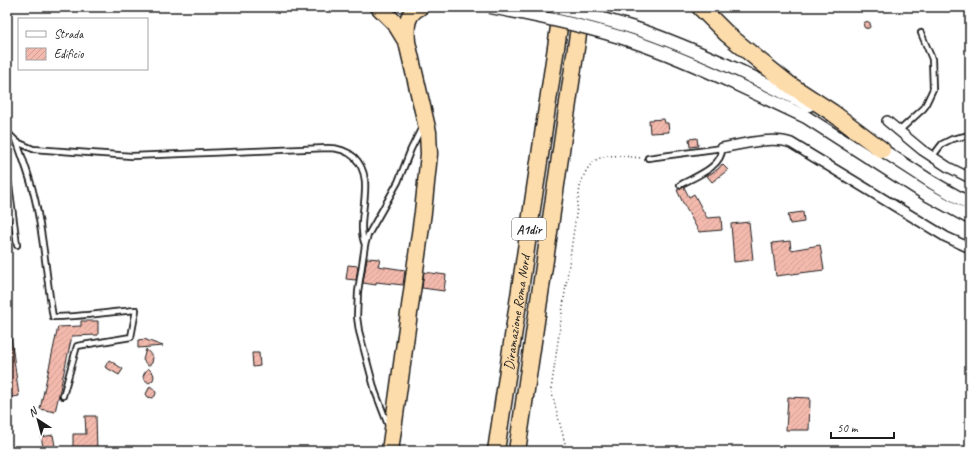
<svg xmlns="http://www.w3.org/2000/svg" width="977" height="458" viewBox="0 0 977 458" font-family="Caveat,sans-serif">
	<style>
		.building { fill: url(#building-hatch); stroke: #1c1c1c }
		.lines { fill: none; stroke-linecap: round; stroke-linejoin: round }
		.lane-casing { stroke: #1c1c1c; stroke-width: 8 }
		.street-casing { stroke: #1c1c1c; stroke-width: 12 }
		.secondary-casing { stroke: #1c1c1c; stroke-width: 15 }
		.highway-casing { stroke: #1c1c1c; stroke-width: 19 }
		.path { stroke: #1c1c1c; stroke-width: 1.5; stroke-dasharray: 1 3; stroke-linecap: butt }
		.lane { stroke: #fff; stroke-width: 4.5 }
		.street { stroke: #fff; stroke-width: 9 }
		.secondary { stroke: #fff; stroke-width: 12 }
		.highway { stroke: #fddcac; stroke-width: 16 }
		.secondary-bridge-casing { stroke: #1c1c1c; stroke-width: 15; stroke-linecap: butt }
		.secondary-bridge { stroke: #fff; stroke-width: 12 }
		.labels { text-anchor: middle; stroke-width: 3.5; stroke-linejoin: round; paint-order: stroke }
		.shield { fill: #fff; stroke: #606060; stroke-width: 1 }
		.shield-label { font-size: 13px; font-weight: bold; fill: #1c1c1c }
		.street-label { font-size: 14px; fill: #1c1c1c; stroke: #fff }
	</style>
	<defs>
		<pattern id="building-hatch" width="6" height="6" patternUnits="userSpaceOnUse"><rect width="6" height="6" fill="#f3b9ad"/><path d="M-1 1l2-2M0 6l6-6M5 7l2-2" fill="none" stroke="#d09e94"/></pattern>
	</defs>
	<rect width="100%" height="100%" fill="#fff"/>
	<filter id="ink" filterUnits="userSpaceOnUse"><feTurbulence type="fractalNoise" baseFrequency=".025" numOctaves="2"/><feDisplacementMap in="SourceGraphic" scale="8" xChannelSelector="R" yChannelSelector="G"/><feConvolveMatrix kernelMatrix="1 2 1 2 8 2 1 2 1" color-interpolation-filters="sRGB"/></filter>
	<g filter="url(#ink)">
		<!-- building -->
		<path class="building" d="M863.5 25a3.5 3.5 0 1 1 7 0a3.5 3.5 0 1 1-7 0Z
			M664,119L665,123H668L669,132L650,133L649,120Z
			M697,138L698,146L690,147L689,139Z
			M722,164L728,170L712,182L707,176L718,169Z
			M684,187L689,197L694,194L707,218L721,217L722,230L699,232L682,201L677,190Z
			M803,212L804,222L790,224L788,214Z
			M749,222L753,260L734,262L731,224Z
			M790,241L791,250L820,245L824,270L776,276L772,243Z
			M367,258L380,259L378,266L405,270L403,285L376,282V285L363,283Z
			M348,265L358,266L356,280L346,279Z
			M424,272L446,275L444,291L422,288Z
			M81,321H98V335L72,336L55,412L40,409L58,327L81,326Z
			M7,337H11L19,396L7,398Z
			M146,339V340L163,346L138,348V340Z
			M146,349L153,357L152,363L148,366L143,360Z
			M252,353H259L260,366L253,367Z
			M109,360L123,369L119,375L105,367Z
			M148,368L153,373L154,376L153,380L149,383L145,380L143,377L144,374Z
			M150,386L155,390L156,393L155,396L152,398L148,397L146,394Z
			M788,397L810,398L809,430H786Z
			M85,416H96L97,451H73V434H86Z
			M53,435L56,451H44L41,437Z"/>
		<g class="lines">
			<!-- lane casing -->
			<g class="lane-casing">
				<path id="lane" d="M899,131L924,108L933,89L932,59L921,33
					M7,132L17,142L33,149L132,156L328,148C337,148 346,150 354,157C374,176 361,206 362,229C362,235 363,240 365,245
					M17,142C23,160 30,177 34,195C44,235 46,277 53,317C81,317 108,312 136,310L131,337L77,346L63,396
					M932,157L942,144L952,139L970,135
					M648,158L722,148C723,167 694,177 680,185
					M7,175L10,192H7
					M10,192L17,245
					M388,425L375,391L359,331L357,317L358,292L365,245L368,235L398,182L411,149L422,127"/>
			</g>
			<!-- street casing -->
			<g class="street-casing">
				<path id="street" d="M887,121L922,150L948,167L970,178
					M722,148C743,144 772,136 791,143L946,237L970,248"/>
			</g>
			<!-- secondary casing -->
			<g class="secondary-casing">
				<path id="secondary" d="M742,72L809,105
					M736,84L806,117L926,194L970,218
					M876,146L933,183L970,204"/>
			</g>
			<!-- highway casing -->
			<g class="highway-casing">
				<g id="highway">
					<path d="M379,7L395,23L406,41"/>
					<path d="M700,7L727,34L761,62L790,85L833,113L882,150"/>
					<path d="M390,451L423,212L429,154L428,132L407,42C406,28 405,14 420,7"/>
					<path id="s1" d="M496,451L562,7"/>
					<path d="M517,451L582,7"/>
				</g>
			</g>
			<!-- path -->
			<path class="path" d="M567,451L551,390L580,187C590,149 610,155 642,158"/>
			<!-- lane -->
			<use href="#lane" class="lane"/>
			<!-- street -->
			<use href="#street" class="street"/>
			<!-- secondary -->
			<use href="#secondary" class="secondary"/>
			<!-- highway -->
			<use href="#highway" class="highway"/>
			<!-- secondary-bridge casing -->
			<g class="secondary-bridge-casing">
				<path id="secondary-bridge" d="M490,7C538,16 586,26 632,41C668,53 702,68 736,84
					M554,7C581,13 608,20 634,28C671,40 707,56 742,72"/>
			</g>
			<!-- secondary-bridge -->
			<use href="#secondary-bridge" class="secondary-bridge"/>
		</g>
	</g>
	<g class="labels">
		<!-- shield labels -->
		<rect class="shield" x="512" y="218" width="34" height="22" rx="3"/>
		<g class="shield-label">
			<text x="529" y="234">A1dir</text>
		</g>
		<!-- street labels -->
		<g class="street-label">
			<text dy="5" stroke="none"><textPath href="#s1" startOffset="140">Diramazione Roma Nord</textPath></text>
		</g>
	</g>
	<!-- margin -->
	<rect width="977" height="458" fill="none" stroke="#fff" stroke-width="24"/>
	<rect x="12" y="12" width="953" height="434" fill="none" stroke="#1c1c1c" stroke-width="1.5" filter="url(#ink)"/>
	<!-- legend -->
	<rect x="18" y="18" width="130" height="52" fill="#ffffff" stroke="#a4a4a4"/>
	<rect x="26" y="31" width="20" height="6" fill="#ffffff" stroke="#a4a4a4"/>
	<text x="54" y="38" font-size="12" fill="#1c1c1c">Strada</text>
	<rect x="26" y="48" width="20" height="12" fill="url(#building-hatch)" stroke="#a4a4a4"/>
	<text x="54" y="58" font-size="12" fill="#1c1c1c">Edificio</text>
	<!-- north arrow -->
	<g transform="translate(38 420) rotate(324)" stroke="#ffffff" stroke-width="3" paint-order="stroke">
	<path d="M0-3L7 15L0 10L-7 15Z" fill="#1c1c1c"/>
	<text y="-6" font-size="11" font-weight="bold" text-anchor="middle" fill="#1c1c1c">N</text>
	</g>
	<!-- scale -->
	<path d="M831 432v6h63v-6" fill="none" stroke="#1c1c1c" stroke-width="2"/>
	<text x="837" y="432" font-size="12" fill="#1c1c1c" stroke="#ffffff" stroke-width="3" paint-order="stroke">50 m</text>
</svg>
